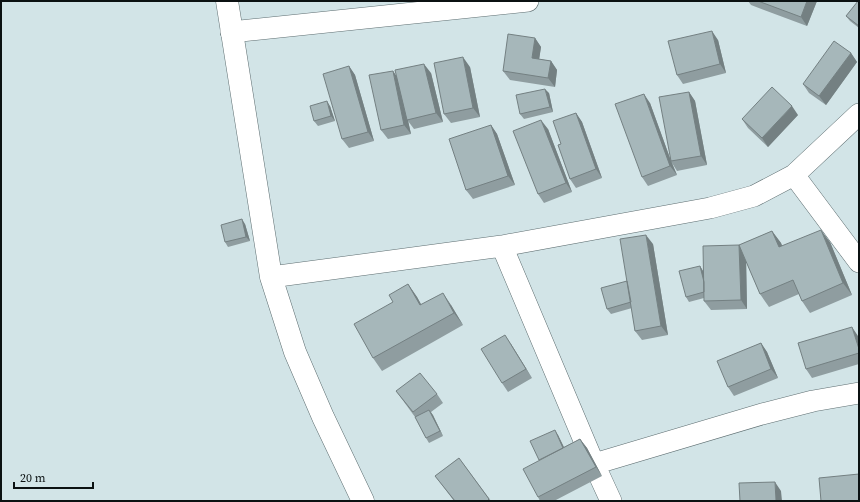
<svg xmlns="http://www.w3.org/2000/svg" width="860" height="502" viewBox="0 0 860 502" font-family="'Source Serif 4',serif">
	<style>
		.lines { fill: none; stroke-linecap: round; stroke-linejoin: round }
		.street-casing { stroke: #5e6e71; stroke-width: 22 }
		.secondary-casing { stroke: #5e6e71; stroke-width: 23 }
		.street { stroke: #fff; stroke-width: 21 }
		.secondary { stroke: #fff; stroke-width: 22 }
		.wall { fill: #8f9da0 }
		.shaded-wall { fill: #748082 }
		.building { fill: #a6b7ba; stroke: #748082 }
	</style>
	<rect width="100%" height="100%" fill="#d2e4e7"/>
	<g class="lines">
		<!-- street casing -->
		<g class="street-casing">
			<path id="street" d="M231,32L528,1
				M794,175L859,262
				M502,246L594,464L611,501
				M271,277L502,246L710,208L754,196L794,175L859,114
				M594,464L762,414L813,401L859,393"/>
		</g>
		<!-- secondary casing -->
		<g class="secondary-casing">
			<path id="secondary" d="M227,1L271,277L295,352L323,417L363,501"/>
		</g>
		<!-- street -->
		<use href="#street" class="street"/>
		<!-- secondary -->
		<use href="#secondary" class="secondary"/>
	</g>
	<!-- wall -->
	<path class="wall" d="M748,1H817L807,26L751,5Z
		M859,1V28L850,21L846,16Z
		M535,38L541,47L539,59L551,61L557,70L555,87L510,80L503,71Z
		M718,40L726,73L683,84L677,75Z
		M851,53L857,62L826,105L809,93L803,84Z
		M349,66L355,75L374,141L349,148L342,139Z
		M470,67L480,117L451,123L444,114Z
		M393,71L397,77L431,73L443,122L414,129L408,121L411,134L388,139L381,130Z
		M689,92L695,101L707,165L677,171L672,163L677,175L648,186L642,177L650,103L670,158Z
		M549,93L553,112L524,119L520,114Z
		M330,106L335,121L318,126L314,121Z
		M576,113L582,122L602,178L576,188L570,179L561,144Z
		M798,115L768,147L748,128L742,119Z
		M491,125L497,134L515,185L473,199L466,190Z
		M548,129L572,192L544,203L538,194Z
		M245,224L250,241L228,247L225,242Z
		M772,231L781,243L782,246L830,242L852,295L810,313L802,301L799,294L769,307L760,294L746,261L747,309L711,310L704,301V298L689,302L686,297L700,266L703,271L704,273L739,245Z
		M653,244L668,335L642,340L635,331L632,308L611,314L607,309Z
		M408,284L417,297L421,305H451L463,325L382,371L373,358L393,302Z
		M858,336L859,338V364L812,378L806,369Z
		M761,343L767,352L778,378L734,396L728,387Z
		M511,344L532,378L508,392L502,383Z
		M396,391L437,394L443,403L431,412L443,436L429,443L426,438L415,417Z
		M558,435L564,447L580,439L587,448L602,476L554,501H540L538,497Z
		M459,458L491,501H454L442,485L435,476Z"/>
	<!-- shaded-wall -->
	<path class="shaded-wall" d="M807,1H817L807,26L801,17Z
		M712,31L718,40L726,73L720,64Z
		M535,38L541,47L538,67L532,58Z
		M851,53L857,62L826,105L819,96Z
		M463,57L470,67L480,117L473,108Z
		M551,61L557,70L555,87L548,78Z
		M424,64L431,73L443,122L436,113Z
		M349,66L355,75L374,141L368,132Z
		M393,71L399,80L411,134L404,125Z
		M545,89L549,93L553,112L550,107Z
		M689,92L695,101L707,165L701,156Z
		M644,94L650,103L671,161L677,175L670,166Z
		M327,101L330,106L335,121L331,116Z
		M792,106L798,115L768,147L762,138Z
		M576,113L582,122L602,178L596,169Z
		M541,120L548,129L572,192L566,183Z
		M491,125L497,134L515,185L508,176Z
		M242,219L245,224L250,241L246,237Z
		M821,230L830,242L852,295L843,283Z
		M772,231L781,243L788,260L779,247Z
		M646,235L653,244L668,335L661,326Z
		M739,245L746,254L747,309L741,300Z
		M700,266L703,271L710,296L706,291Z
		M408,284L417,297L429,318L420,305Z
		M443,293L451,305L463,325L454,313Z
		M852,327L858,336L859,338V349Z
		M505,335L511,344L532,378L526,369Z
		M761,343L767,352L778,378L771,369Z
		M429,410L433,415L443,436L440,431Z
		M555,430L558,435L568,456L564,451Z
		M580,439L587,448L602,476L596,467Z
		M775,482L781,491L782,501H776Z"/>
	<!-- building -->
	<path class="building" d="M758,1H807L801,17Z
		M858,1H859V26L846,16Z
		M712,31L720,64L677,75L668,41Z
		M508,34L535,38L532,58L551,61L548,78L503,71Z
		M834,41L851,53L819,96L803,84Z
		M463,57L473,108L444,114L434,63Z
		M424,64L436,113L407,120L395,70Z
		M349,66L368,132L342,139L323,74Z
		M393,71L404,125L381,130L369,75Z
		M772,87L792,106L762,138L742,119Z
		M545,89L550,107L520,114L516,95Z
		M689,92L701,156L671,161L659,97Z
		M644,94L670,166L642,177L615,104Z
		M327,101L331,116L314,121L310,106Z
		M576,113L596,169L570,179L558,145L561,144L553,121Z
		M541,120L566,183L538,194L513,131Z
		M491,125L508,176L466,190L449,139Z
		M242,219L246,237L225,242L221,225Z
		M821,230L843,283L802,301L793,280L760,294L739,245L772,231L779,247Z
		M646,235L661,326L635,331L620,239Z
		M739,245L741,300L704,301L703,246Z
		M700,266L704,282V292L686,297L679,271Z
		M627,281L631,302L607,309L601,288Z
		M408,284L420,305L443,293L454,313L373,358L354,324L393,302L389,295Z
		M852,327L859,349V353L806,369L798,343Z
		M505,335L526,369L502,383L481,349Z
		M761,343L771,369L728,387L717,361Z
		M420,373L437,394L413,412L396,391Z
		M429,410L440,431L426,438L415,417Z
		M555,430L563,448L539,460L530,441Z
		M580,439L596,467L538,497L523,469Z
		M459,458L489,499L487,501H455L435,476Z
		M859,474V501H821L819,478Z
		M775,482L776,501H740L739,483Z"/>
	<!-- border -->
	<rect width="860" height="502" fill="none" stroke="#0b1112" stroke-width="4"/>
	<!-- scale -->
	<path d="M14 482v6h79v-6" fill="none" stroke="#0b1112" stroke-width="2"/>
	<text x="20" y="482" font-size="12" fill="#0b1112" stroke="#d2e4e7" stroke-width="3" paint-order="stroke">20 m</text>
</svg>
